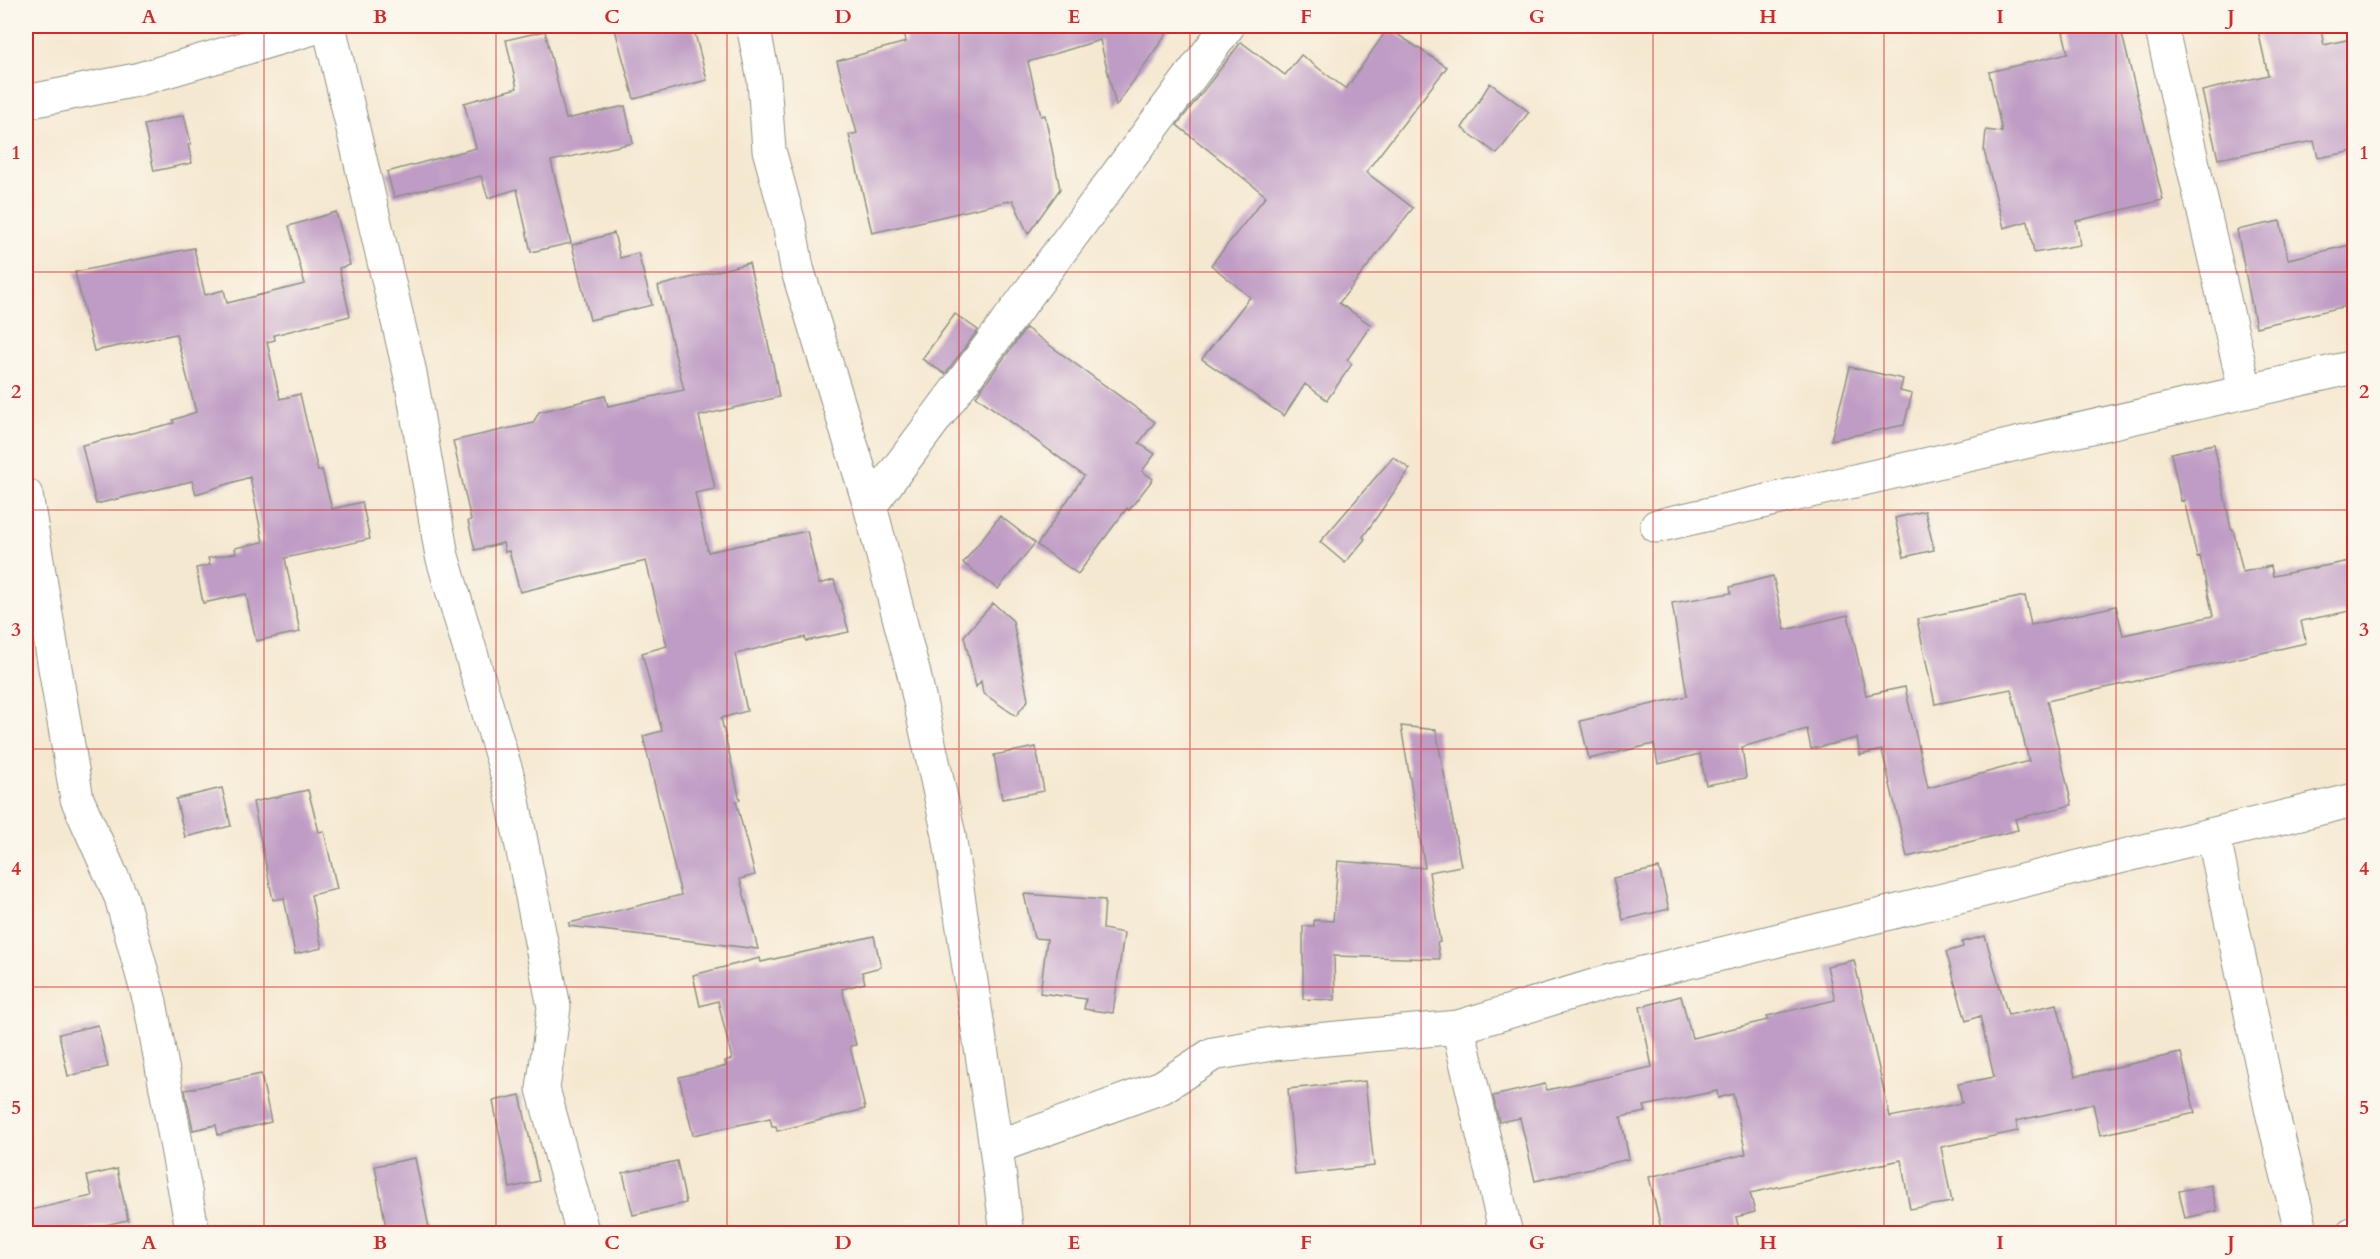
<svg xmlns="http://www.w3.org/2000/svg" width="2380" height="1259" viewBox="0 0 2380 1259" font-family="Cardo,serif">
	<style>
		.building { fill: #bf9cc5 }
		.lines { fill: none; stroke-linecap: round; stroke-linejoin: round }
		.minor-casing { stroke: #8a9282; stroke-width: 35 }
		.minor { stroke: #fff; stroke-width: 33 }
		.grid { fill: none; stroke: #d62828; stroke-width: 1.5; stroke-opacity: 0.55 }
		.neatline { fill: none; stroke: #d62828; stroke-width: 2 }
		.grid-label { font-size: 20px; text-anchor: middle; font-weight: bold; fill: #d62828 }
	</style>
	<rect width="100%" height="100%" fill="#fbf7ec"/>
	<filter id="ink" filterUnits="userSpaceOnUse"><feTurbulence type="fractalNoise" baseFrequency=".0167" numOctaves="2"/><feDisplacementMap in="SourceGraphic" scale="12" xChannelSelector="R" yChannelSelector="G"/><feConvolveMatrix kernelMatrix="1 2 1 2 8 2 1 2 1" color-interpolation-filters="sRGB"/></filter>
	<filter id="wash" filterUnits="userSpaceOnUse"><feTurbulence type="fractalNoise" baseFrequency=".008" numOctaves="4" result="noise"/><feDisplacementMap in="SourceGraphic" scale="24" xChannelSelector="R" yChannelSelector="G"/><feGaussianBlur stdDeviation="1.35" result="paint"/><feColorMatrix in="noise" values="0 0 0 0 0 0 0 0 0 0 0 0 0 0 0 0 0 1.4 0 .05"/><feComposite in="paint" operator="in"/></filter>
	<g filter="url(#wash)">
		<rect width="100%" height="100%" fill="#f5e8d0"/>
		<g id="blocks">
			<!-- building -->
			<path class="building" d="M614,26H693L707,80L634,99Z
				M903,26H1172L1116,106L1100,40L1028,62L1041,116L1045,115L1060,189L1028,234L1013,200L872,233L849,135L857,133L837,61L906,42Z
				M2092,26H2120L2163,200L2076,221L2080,245L2034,253L2028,221L2004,228L1984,151L1986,130L2002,132L1989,72L2068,53L2063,32Z
				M2257,26H2320L2324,45L2355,38V151L2318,158L2314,141L2218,159L2202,91L2268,75Z
				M1388,28L1447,67L1366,172L1413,208L1339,303L1371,325L1347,360L1352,364L1327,400L1305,384L1284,416L1202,359L1250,297L1211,265L1266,196L1177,125L1241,42L1285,75L1301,55L1346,89Z
				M545,31L566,119L625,106L633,143L551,161L571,243L531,252L517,189L488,198L481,176L394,197L387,172L476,148L464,103L517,88L506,40Z
				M1490,83L1529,112L1497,154L1462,128Z
				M184,115L191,144L188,145L192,163L154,171L144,125Z
				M336,212L350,265L339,268L350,316L274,335L275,340L267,342L280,399L300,394L318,471L322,470L332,509L362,502L370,539L285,558L300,632L256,641L246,594L203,603L196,568L210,565L208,558L236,553L235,548L263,542L250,477L196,494L192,481L96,504L82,445L174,423L173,420L196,412L176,334L94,351L75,272L194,248L205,295L224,290L227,303L305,284L289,226Z
				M2280,221L2288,259L2355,244V304L2256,327L2237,230Z
				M614,233L620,258L638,253L652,305L590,320L572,245Z
				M749,263L773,364L779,397L699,416L715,489L695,493L708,552L807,531L819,584L834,580L849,632L806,641L805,637L735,654L747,711L721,718L740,800L736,801L755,875L740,879L758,949L569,926V923L681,895L643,736L662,731L642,653L667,646L646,561L520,592L509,551L505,552L503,543L475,550L468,521L471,520L453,441L533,423L539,412L605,396L608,406L684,390L658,286Z
				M955,314L978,330L945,374L922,359Z
				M1026,328L1155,422L1139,443L1155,454L1142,471L1153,479L1129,510L1127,508L1078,574L1037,545L1084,476L976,396Z
				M1850,367L1903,379L1900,391L1912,394L1904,425L1831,440Z
				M2214,444L2231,529H2233L2243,572L2271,566L2273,576L2355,560V610L2301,621L2306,643L2047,701L2072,805L2015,819L2018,830L1907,857L1882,750L1860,755L1857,738L1811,749L1807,729L1742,747L1746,778L1706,785L1700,754L1658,764L1654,744L1589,759L1580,721L1687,696L1672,603L1731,593L1730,587L1773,576L1785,630L1848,615L1866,695L1905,687L1928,788L2029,761L2011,689L1935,704L1917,619L2025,596L2031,625L2116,606L2123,635L2213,616L2200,556L2197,557L2184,500L2181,501L2171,453Z
				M1393,457L1410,469L1363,537L1365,539L1345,563L1320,542Z
				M1925,511L1934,550L1904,557L1895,518Z
				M1000,516L1035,543L998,589L963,563Z
				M993,603L1013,621L1028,700L1016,716L983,693L981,681L976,687L964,636Z
				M1401,726L1436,730L1461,866L1429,872L1440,942L1437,943L1440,959L1334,956L1335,1000L1303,999V926H1314V920L1333,921L1338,861L1425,868Z
				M1036,747L1044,791L1002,799L994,755Z
				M222,788L231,826L185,837L176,799Z
				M308,790L319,832L324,831L337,889L311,895L322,948L295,954L284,898L273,900L253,802Z
				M1659,868L1669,909L1623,920L1613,878Z
				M1024,894L1105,900L1103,929L1124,933L1113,1013L1084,1009L1086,999L1040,993L1047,939L1034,938Z
				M874,936L881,967L862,972L865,983L842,989L856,1045L850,1046L865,1109L777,1131L776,1126H772L770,1118L693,1135L679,1077L726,1066L725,1061L732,1059L718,1001L700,1006L693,975L760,958L761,962Z
				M1985,936L2008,1015L2057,1004L2075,1076L2181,1053L2195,1113L2100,1135L2093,1104L2016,1121L2018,1131L1941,1147L1952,1202L1910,1209L1901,1160L1750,1193L1755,1212L1736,1217L1740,1233H1662L1649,1177L1746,1154L1733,1094L1718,1098L1717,1091L1644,1106L1646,1112L1621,1117L1629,1159L1535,1181L1520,1118L1499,1122L1493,1096L1545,1084L1547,1090L1652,1067L1640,1007L1681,996L1692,1038L1768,1020L1767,1016L1835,1000L1827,966L1854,960L1890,1117L1962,1103L1958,1084L1994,1077L1980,1016L1966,1021L1946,952L1963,947L1962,942Z
				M98,1025L108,1067L68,1076L59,1034Z
				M261,1074L271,1122L218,1135L216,1125L193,1130L185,1090Z
				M1365,1081L1374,1166L1295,1175L1288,1089Z
				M520,1095L539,1181L510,1188L493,1101Z
				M415,1158L430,1233H387L375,1166Z
				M677,1161L686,1203L633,1215L623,1173Z
				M117,1169L128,1220L68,1233H26V1211L92,1196L87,1176Z
				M2211,1185L2217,1211L2185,1218L2179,1191Z"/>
		</g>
	</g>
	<g filter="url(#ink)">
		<use href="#blocks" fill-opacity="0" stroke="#8a9282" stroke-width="1.5"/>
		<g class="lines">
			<!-- minor casing -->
			<g class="minor-casing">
				<path id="minor" d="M329,26L410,373L442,556L509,781L554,1007L543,1089L583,1234
					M753,26L764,80L769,150L789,223L797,268L870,506L914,674L949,835L996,1147L1007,1234
					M2161,26L2245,390
					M26,102L136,80L320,26
					M26,495L77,799L121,897L150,1002L193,1234
					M870,506L1228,26
					M1657,526L2354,367
					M2213,834L2271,1108L2302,1234
					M1458,1027L1506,1234
					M996,1147L1162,1087L1213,1054L1272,1044L1458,1027L1610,981L2354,800
					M2352,1234L2354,1233"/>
			</g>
			<!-- minor -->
			<use href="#minor" class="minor"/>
		</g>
	</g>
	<!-- grid -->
	<path class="grid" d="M264,26V1234M496,26V1234M727,26V1234M959,26V1234M1190,26V1234M1421,26V1234M1653,26V1234M1884,26V1234M2116,26V1234M26,272H2354M26,510H2354M26,749H2354M26,987H2354"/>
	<!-- margin -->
	<rect width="2380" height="1259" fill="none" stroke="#fbf7ec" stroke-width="66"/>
	<rect x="33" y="33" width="2314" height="1193" class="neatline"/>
	<g class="grid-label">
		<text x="149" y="23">A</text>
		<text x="380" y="23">B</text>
		<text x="612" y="23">C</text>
		<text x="843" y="23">D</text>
		<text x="1074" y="23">E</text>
		<text x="1306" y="23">F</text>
		<text x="1537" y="23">G</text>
		<text x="1768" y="23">H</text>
		<text x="2000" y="23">I</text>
		<text x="2231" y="23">J</text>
		<text x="16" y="159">1</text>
		<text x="2364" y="159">1</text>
		<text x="16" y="398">2</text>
		<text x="2364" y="398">2</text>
		<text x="16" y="636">3</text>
		<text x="2364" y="636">3</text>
		<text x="16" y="875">4</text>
		<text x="2364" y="875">4</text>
		<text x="16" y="1114">5</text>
		<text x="2364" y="1114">5</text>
		<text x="149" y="1249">A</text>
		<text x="380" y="1249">B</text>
		<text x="612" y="1249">C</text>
		<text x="843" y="1249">D</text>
		<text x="1074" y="1249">E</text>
		<text x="1306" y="1249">F</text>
		<text x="1537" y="1249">G</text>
		<text x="1768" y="1249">H</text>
		<text x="2000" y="1249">I</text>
		<text x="2231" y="1249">J</text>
	</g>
</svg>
